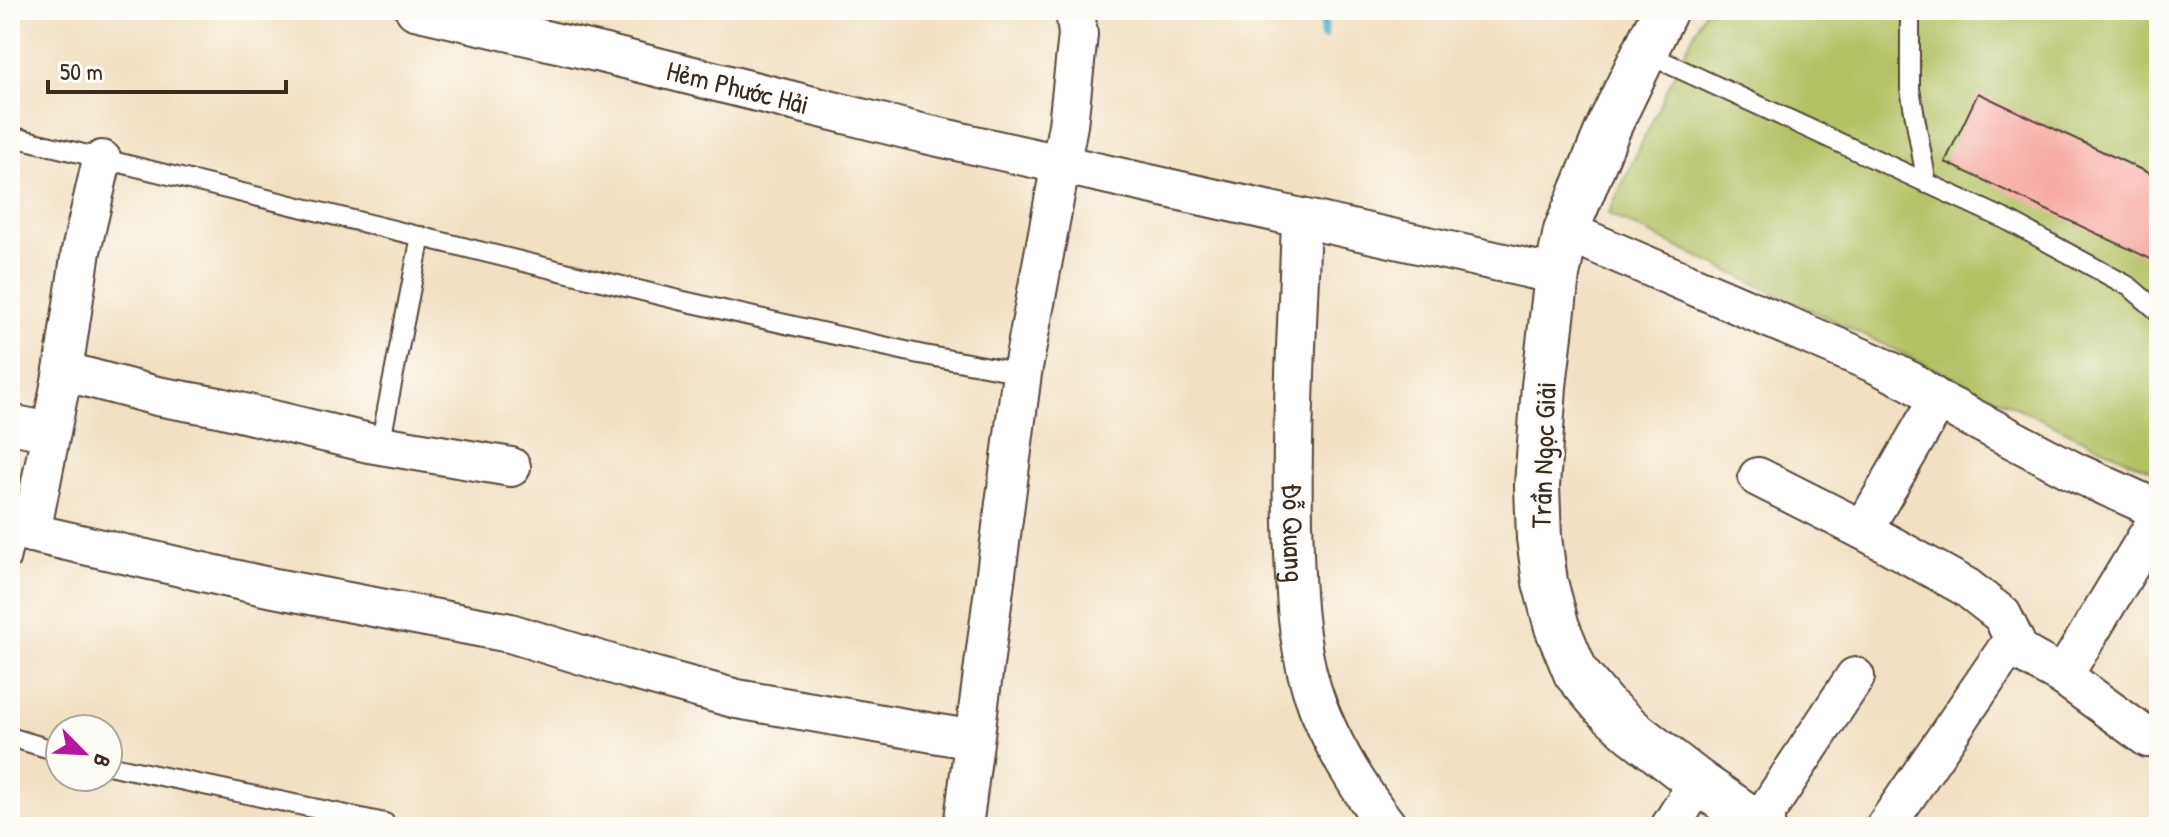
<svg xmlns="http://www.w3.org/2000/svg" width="2169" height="837" viewBox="0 0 2169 837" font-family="'Patrick Hand',sans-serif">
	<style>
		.green { fill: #b2c163; stroke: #767640; stroke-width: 2 }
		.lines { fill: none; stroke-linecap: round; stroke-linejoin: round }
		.stream { stroke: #46aec5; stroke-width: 9 }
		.building { fill: #f7a29c }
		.lane-casing { stroke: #564537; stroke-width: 22 }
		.street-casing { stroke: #564537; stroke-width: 42 }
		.secondary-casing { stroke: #564537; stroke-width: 48 }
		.lane { stroke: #fff; stroke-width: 18 }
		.street { stroke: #fff; stroke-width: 38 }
		.secondary { stroke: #fff; stroke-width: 44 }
		.labels { text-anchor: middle; stroke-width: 6; stroke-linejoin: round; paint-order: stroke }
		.street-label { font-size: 28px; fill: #3b2a1e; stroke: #fdfcf7 }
	</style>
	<rect width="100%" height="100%" fill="#fdfcf7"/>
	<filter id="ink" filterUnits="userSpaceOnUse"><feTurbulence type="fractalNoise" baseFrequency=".0125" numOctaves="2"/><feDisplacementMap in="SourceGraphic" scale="16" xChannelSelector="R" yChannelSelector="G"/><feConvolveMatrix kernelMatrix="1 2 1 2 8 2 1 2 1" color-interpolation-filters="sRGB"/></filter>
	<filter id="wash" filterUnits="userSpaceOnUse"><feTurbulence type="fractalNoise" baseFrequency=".006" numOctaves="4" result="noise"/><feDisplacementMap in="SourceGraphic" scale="32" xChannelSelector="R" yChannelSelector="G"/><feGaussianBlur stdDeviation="1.8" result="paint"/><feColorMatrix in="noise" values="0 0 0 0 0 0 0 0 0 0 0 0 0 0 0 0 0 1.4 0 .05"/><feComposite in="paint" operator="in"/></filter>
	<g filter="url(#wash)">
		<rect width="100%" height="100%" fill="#f1e0c2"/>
		<!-- green -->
		<path class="green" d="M1705,10H2159V475L1608,214Z"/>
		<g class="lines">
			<!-- stream -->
			<path class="stream" d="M1324,35V10"/>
		</g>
		<g id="blocks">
			<!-- building -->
			<path class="building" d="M1978,93L2159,178V263L1945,162Z"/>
		</g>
	</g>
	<g filter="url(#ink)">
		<use href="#blocks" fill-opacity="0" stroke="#564537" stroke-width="2"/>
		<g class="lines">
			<!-- lane casing -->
			<g class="lane-casing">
				<path id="lane" d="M1910,10V89L1927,184
					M1645,53L2009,221L2130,287L2159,312
					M10,136L679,300L919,354L1022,373
					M380,445L421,236
					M10,560L17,529
					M10,737L60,752
					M108,765L385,823L383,827"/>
			</g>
			<!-- street casing -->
			<g class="street-casing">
				<g id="street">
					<path id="s1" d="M415,10L601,53L921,133L1557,275"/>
					<path id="s2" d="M1301,219C1298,320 1291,421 1293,522C1295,578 1295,635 1312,690C1328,740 1356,785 1388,827"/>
					<path d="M1566,231L1874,363L1912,382L1938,400L2077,473L2159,510"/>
					<path d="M63,371L157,396L219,407L369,443L511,467"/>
					<path d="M10,424L51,432"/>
					<path d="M1758,477L1863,530L1966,587L2002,615L2020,652L2063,676"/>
					<path d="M10,528L264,586L510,633L631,670L737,699L974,740"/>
					<path d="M1863,530L1938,400"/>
					<path d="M31,533L63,371L81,251L102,160"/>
					<path d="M2148,738L2063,676L2159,517"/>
					<path d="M1758,824L1855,677"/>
					<path d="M963,827L1022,373L1068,125L1078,35L1075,10"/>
					<path d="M1670,827L1698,782"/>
					<path d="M1885,827L2013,640"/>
				</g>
			</g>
			<!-- secondary casing -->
			<g class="secondary-casing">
				<path id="secondary" d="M1665,10L1610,124L1566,231L1557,275L1544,386L1537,486L1539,538L1545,582L1557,627L1576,673L1604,706L1633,732L1698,782L1763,827"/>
			</g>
			<!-- lane -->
			<use href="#lane" class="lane"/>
			<!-- street -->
			<use href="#street" class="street"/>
			<!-- secondary -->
			<use href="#secondary" class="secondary"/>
		</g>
	</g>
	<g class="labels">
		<!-- street labels -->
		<g class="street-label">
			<text dy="10" stroke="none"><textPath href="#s1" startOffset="332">Hẻm Phước Hải</textPath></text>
			<text transform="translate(1543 455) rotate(-88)" y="10">Trần Ngọc Giải</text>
			<text dy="10" stroke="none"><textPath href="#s2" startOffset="314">Đỗ Quang</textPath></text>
		</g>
	</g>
	<!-- margin -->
	<rect width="2169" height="837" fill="none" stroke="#fdfcf7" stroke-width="40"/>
	<!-- north arrow -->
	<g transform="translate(84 753) rotate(114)"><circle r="38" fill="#fdfcf7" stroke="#afa8a0" stroke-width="2"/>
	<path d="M0-6L14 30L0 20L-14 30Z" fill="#b5179e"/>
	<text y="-12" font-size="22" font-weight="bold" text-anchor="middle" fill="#3b2a1e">B</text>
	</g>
	<!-- scale -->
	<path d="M48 80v12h238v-12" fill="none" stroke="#3b2a1e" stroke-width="4"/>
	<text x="60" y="80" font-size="24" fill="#3b2a1e" stroke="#fdfcf7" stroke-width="6" paint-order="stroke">50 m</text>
</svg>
